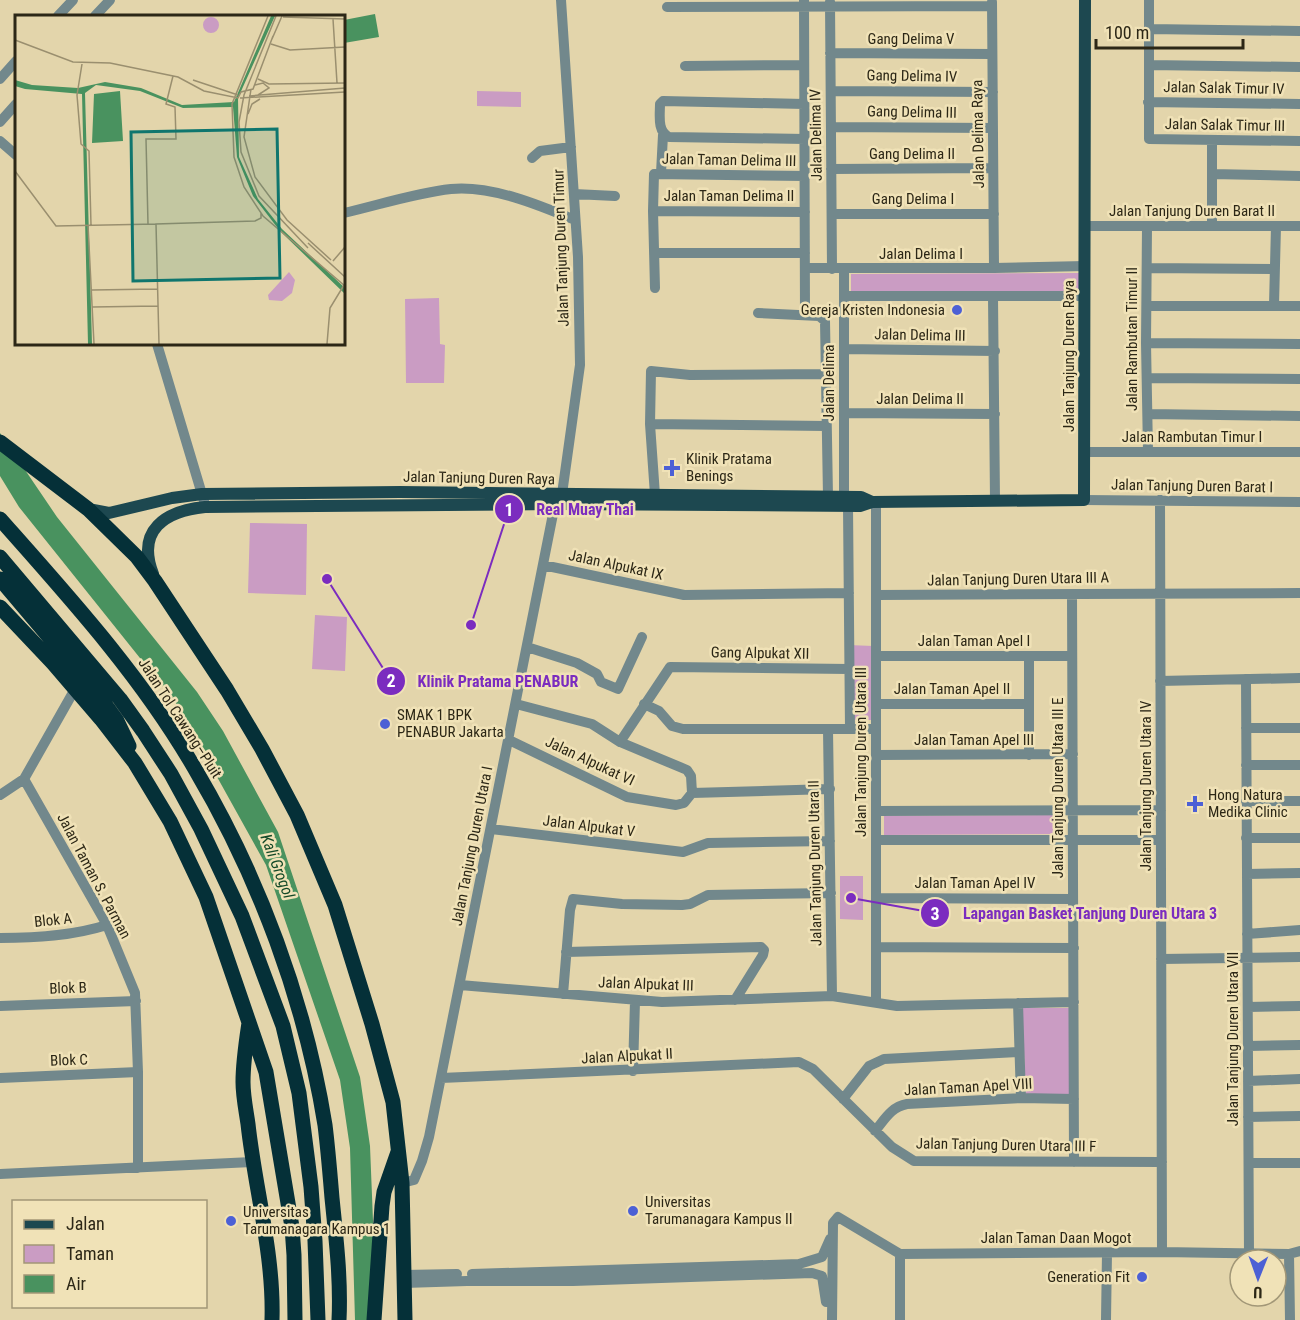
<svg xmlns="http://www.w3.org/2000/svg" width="1300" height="1320" viewBox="0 0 1300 1320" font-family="'Roboto Condensed',sans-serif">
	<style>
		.green { fill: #ca9cc3 }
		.water { fill: #49925f }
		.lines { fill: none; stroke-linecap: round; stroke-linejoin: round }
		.minor { stroke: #72888c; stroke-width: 10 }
		.major { stroke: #1d4850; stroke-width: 12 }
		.highway { stroke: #053038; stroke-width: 15 }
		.poi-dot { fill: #4c60d5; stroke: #f0e2b7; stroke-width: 2 }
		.labels { text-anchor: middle; stroke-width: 5; stroke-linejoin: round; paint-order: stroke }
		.street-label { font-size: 15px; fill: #2c2716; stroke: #f0e2b7 }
		.poi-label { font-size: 15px; fill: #2c2716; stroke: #f0e2b7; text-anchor: start }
		.water-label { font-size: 16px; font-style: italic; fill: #144a28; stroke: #f0e2b7 }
		.inset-road { fill: none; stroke: #9a8f6f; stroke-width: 1.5 }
		.view { fill: #0f766e; fill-opacity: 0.15; stroke: #0f766e; stroke-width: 3 }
		.inset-edge { fill: none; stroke: #2c2716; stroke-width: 3 }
		.leader { fill: none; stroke: #7b2cbf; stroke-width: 2 }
		.callout-dot { fill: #7b2cbf; stroke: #f0e2b7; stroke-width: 2 }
		.mark-label { font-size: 18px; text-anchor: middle; font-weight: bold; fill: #fff }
		.callout-label { font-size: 16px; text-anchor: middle; font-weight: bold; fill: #7b2cbf; stroke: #f0e2b7; stroke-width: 5; stroke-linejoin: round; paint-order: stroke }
	</style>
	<rect width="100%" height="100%" fill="#e3d5ab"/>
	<!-- green -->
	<path class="green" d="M477,91L521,92V107L477,106Z
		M1081,273L1082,291H851V274Z
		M439,298L440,344L445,345L444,383H406L405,299Z
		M250,523L307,524L306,595L248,593Z
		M315,615L347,617L345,671L312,669Z
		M848,645L873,646L871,720H847Z
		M1061,815V834L884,835V816Z
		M840,876H863V920L840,919Z
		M1022,1008H1071L1070,1097L1026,1096Z"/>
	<!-- water -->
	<path class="water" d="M375,14L379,37L344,43V20Z
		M0,433L57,517L197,692L223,731L278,832L360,1077L370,1146L377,1320H355L350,1148L340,1080L266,865L176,703L19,507L0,476Z"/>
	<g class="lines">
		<!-- minor -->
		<path class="minor" d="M561,0L578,257L580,365L562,494
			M804,0L805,315
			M1149,0V139L1300,141
			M830,2L832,269
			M992,2L994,268
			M667,7L992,6
			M58,16L73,0
			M95,16L110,0
			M1149,29L1300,31
			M830,53L992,54
			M1149,65L1300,67
			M685,66L804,65
			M0,79L16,61
			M831,91L993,92
			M1148,102L1300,104
			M804,104L663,101L660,104C660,115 657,132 669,137L805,139
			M0,122L16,104
			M831,127L993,128
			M1212,140V226
			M0,141L16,155
			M532,158L540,151L571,147
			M831,169L993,168
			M661,173L663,135
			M1212,174L1300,176
			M574,194L615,196
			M653,211L805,212
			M344,213C379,205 415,193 451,189C491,185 539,205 575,220
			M832,214H994
			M1085,226H1300
			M1147,227L1146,343L1148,452
			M655,253H805
			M805,268H994L1085,266
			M1147,268L1274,269
			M655,288L653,211L654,174L805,176
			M844,296H1085
			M993,297L995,500
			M1274,305L1276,226
			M1147,306H1300
			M758,313L819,316L825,321L828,497
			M1146,343L1300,344
			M157,344L204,501
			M844,349L995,351
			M1147,378L1300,379
			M844,413L995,414
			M1148,414L1300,416
			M650,424L826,426
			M1084,452H1300
			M655,495L650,424L651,371L690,375L826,374
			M844,497V269
			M1084,500L1300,502
			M1160,500L1162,1252
			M848,506L850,729
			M543,565L684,595L849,593
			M1072,594L1074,1162
			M876,595L1300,593
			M527,647L577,663L597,674L601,682L618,689L642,637
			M876,656H1072
			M1246,679L1249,1254
			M1160,681L1300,678
			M516,704L592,724L620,742L687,770L691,776L692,793
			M644,704L659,711L672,726L683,729H876
			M876,704H1029
			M1246,728H1300
			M828,730L832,996
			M509,740L627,797L676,805L684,803L692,793
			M620,742L670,667L849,669
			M876,755L1073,754
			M1029,755V656
			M1246,765H1300
			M24,779L107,925L135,993L138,1072V1168
			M692,793L830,789
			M0,795L24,779L75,689
			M1246,801H1300
			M876,811L1161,810
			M491,829L683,852L708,843L830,841
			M1246,838H1300
			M876,840H1161
			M1247,874L1300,873
			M876,898L1073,899
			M1247,934L1300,930
			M0,938C36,938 72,936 107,925
			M876,947L1074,948
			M566,952L761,947L764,950L763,955L735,1000
			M1161,959L1300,957
			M460,985L662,1002L832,996L897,1006L1074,1002
			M563,994L570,910L573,899L622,904L682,905L690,904L708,895L831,893
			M876,1003V502
			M1018,1003L1021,1098
			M0,1006L136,1001
			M1248,1007L1300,1006
			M1248,1046L1300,1045
			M633,1071L635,1001
			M0,1078L138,1072
			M441,1078L799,1062L813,1069L892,1147L914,1161L1162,1162
			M1248,1081L1300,1079
			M843,1099L869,1066L884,1059L1019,1052
			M1248,1117L1300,1116
			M875,1131C885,1119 891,1107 907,1104L1021,1098L1074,1099
			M1249,1163H1300
			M0,1174L252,1162
			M402,1183L414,1180L422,1161L429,1137L555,504
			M1289,1254L1290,1320
			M472,1274L799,1264L822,1257L830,1239
			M404,1275L457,1274
			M404,1283L467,1281H573L812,1273L822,1276L826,1302
			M832,1320L833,1223L838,1217L900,1254L1162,1252L1289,1254L1300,1251
			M900,1320V1254
			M1106,1320L1107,1253"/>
		<!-- major -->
		<path class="major" d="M88,509L109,513L172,498L202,494L400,492L861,497L872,502
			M153,574C136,530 165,511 205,507L555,504L860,506L872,502L1084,500L1085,0"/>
		<!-- highway -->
		<path class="highway" d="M0,442L88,509L137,557L155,581L227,690L262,749L297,815L335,905L372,1024L393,1102L402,1183L405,1320
			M0,519C70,598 142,677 195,769C259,877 305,1001 325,1125C328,1149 330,1174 332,1198C336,1238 341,1279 339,1320
			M0,557L120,699L143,731L171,774L201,829L242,916L283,1026L299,1093L311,1187L315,1241L318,1320
			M0,579L99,696L117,721L129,746
			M0,607L53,663L101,719L135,763L170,821L206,897L266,1072L292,1227L294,1255L295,1320
			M249,1023C246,1043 243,1062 243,1082C243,1096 246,1110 248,1124C255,1189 274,1254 272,1320
			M374,1320L382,1206L384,1192L398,1152"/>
	</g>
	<!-- markers -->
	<g class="poi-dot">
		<circle cx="957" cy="310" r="6"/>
		<path d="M669 459h6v6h6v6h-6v6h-6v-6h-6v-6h6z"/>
		<circle cx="385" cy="724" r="6"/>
		<path d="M1192 795h6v6h6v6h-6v6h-6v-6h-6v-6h6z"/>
		<circle cx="633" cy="1211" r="6"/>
		<circle cx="231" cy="1221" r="6"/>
		<circle cx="1142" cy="1277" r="6"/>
	</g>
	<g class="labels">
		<!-- street labels -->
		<g class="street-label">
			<text x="911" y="44">Gang Delima V</text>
			<text transform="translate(912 76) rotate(1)" y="5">Gang Delima IV</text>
			<text transform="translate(1224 88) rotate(1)" y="5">Jalan Salak Timur IV</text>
			<text transform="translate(912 112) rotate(1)" y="5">Gang Delima III</text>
			<text transform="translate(1225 125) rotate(1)" y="5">Jalan Salak Timur III</text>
			<text transform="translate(978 134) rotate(-91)" y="5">Jalan Delima Raya</text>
			<text transform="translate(816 135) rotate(-91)" y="5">Jalan Delima IV</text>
			<text x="912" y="159">Gang Delima II</text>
			<text transform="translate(729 160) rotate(1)" y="5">Jalan Taman Delima III</text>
			<text x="729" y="201">Jalan Taman Delima II</text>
			<text x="913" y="204">Gang Delima I</text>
			<text x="1192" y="216">Jalan Tanjung Duren Barat II</text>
			<text transform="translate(561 248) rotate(-92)" y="5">Jalan Tanjung Duren Timur</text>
			<text x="921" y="259">Jalan Delima I</text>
			<text transform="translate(920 335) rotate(1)" y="5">Jalan Delima III</text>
			<text transform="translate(1132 339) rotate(-90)" y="5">Jalan Rambutan Timur II</text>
			<text transform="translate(1069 356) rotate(-90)" y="5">Jalan Tanjung Duren Raya</text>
			<text transform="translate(829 383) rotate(-90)" y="5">Jalan Delima</text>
			<text x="920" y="404">Jalan Delima II</text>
			<text x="1192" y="442">Jalan Rambutan Timur I</text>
			<text transform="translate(479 478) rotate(1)" y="5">Jalan Tanjung Duren Raya</text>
			<text transform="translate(1192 486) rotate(1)" y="5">Jalan Tanjung Duren Barat I</text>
			<text transform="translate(616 565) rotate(12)" y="5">Jalan Alpukat IX</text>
			<text transform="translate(1018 579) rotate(-1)" y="5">Jalan Tanjung Duren Utara III A</text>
			<text x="974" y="646">Jalan Taman Apel I</text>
			<text transform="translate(760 653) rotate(1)" y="5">Gang Alpukat XII</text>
			<text x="952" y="694">Jalan Taman Apel II</text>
			<text transform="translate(180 718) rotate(57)" y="5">Jalan Tol Cawang–Pluit</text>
			<text x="974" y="745">Jalan Taman Apel III</text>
			<text transform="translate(861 752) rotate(-90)" y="5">Jalan Tanjung Duren Utara III</text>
			<text transform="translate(590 761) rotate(25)" y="5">Jalan Alpukat VI</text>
			<text transform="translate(1146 786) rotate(-90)" y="5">Jalan Tanjung Duren Utara IV</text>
			<text transform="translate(1058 788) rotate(-90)" y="5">Jalan Tanjung Duren Utara III E</text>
			<text transform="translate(589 826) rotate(7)" y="5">Jalan Alpukat V</text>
			<text transform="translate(472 846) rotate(-79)" y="5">Jalan Tanjung Duren Utara I</text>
			<text transform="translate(815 863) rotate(-91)" y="5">Jalan Tanjung Duren Utara II</text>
			<text transform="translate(94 876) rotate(62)" y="5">Jalan Taman S. Parman</text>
			<text x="975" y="888">Jalan Taman Apel IV</text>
			<text transform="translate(53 920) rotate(-6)" y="5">Blok A</text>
			<text transform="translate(646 984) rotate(2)" y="5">Jalan Alpukat III</text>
			<text transform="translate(68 988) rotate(-2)" y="5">Blok B</text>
			<text transform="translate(1233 1039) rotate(-90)" y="5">Jalan Tanjung Duren Utara VII</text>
			<text transform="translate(627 1056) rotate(-3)" y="5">Jalan Alpukat II</text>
			<text transform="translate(69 1060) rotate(-2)" y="5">Blok C</text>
			<text transform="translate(968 1087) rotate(-3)" y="5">Jalan Taman Apel VIII</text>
			<text transform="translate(1006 1145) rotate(1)" y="5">Jalan Tanjung Duren Utara III F</text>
			<text x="1056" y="1243">Jalan Taman Daan Mogot</text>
		</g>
		<!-- poi labels -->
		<g class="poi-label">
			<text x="945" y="315" text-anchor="end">Gereja Kristen Indonesia</text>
			<text x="686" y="464">Klinik Pratama<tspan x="686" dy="17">Benings</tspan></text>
			<text x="397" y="720">SMAK 1 BPK<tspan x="397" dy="17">PENABUR Jakarta</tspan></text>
			<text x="1208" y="800">Hong Natura<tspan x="1208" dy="17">Medika Clinic</tspan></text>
			<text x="645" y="1207">Universitas<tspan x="645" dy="17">Tarumanagara Kampus II</tspan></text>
			<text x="243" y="1217">Universitas<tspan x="243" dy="17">Tarumanagara Kampus 1</tspan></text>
			<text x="1130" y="1282" text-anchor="end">Generation Fit</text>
		</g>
		<!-- water labels -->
		<g class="water-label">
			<text transform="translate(278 866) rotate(69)" y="6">Kali Grogol</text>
		</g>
	</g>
	<!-- overview -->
	<g transform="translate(15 15)">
		<rect width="330" height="330" fill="#e3d5ab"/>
		<path d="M188 10a8 8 0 1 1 16 0a8 8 0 1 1-16 0ZM274,257L280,265L277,278L267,286L254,285L253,280Z" fill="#ca9cc3"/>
		<path d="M256,1H260L223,83L224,142L243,184L267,214L330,273V279L265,216L238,181L222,142L218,92L168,93L125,76L81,70L70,78L77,329H73L67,79L10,74L0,71V65L17,70L63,73L90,67L126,73L167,90L219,87ZM105,76L108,126L77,128L79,79Z" fill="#49925f"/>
		<path class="inset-road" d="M253,1L217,89L219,142L229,172L248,201L330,271M261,1L229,80L224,107L226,137L244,181L293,233M268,2L330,4M318,4L322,68M257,24L267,1M0,25L58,47L95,48L163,62L189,76L223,83L226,77L238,74L258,21M256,29L275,35L330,32M67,49L62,80L66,129L74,136L76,210M243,64L254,69L330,68M178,65L223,80M240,70L248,68L254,73L243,80M236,74L229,122L240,162L272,205L316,245M234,81L330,73M225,83L330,77M233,99L237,89L245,84M0,156L41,211L141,209M133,209L131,124H161L160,92L151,89L158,61M73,210L79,329M293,228L330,262M318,246L330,232M77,275L142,274M77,292L143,291M144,329L141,209L240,206L246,203V198M312,329L315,293L329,270"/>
		<path class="view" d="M262,114L265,263L118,266L116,117Z"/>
		<rect width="330" height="330" class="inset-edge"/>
	</g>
	<!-- callouts -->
	<path class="leader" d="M471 625L509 509M327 579L391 681M851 898L935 913"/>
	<g class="callout-dot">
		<circle cx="471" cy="625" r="6"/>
		<circle cx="327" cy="579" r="6"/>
		<circle cx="851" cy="898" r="6"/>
		<circle cx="509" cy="509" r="15"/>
		<circle cx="391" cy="681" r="15"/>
		<circle cx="935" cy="913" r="15"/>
	</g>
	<g class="mark-label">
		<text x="509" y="516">1</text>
		<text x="391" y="687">2</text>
		<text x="935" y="920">3</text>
	</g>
	<g class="callout-label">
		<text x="585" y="515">Real Muay Thai</text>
		<text x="498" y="687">Klinik Pratama PENABUR</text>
		<text x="1090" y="919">Lapangan Basket Tanjung Duren Utara 3</text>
	</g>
	<!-- legend -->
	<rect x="12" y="1200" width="195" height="108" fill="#f0e2b7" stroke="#a29777" stroke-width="1.5"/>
	<rect x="24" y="1220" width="30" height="9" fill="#1d4850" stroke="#a29777" stroke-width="1.5"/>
	<text x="66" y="1230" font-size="18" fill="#2c2716">Jalan</text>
	<rect x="24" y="1245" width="30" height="18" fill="#ca9cc3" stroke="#a29777" stroke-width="1.5"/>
	<text x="66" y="1260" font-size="18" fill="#2c2716">Taman</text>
	<rect x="24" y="1275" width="30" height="18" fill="#49925f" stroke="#a29777" stroke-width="1.5"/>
	<text x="66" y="1290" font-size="18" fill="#2c2716">Air</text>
	<!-- north arrow -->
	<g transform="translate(1258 1278) rotate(181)"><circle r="28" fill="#f0e2b7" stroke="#a29777" stroke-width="1.5"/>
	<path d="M0-4.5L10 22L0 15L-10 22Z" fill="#4c60d5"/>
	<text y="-9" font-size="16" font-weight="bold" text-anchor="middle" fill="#2c2716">U</text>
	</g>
	<!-- scale -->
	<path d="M1096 39v9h147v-9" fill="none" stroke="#2c2716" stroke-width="3"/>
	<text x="1105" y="39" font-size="18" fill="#2c2716" stroke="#f0e2b7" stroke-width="4.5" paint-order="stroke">100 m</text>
</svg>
